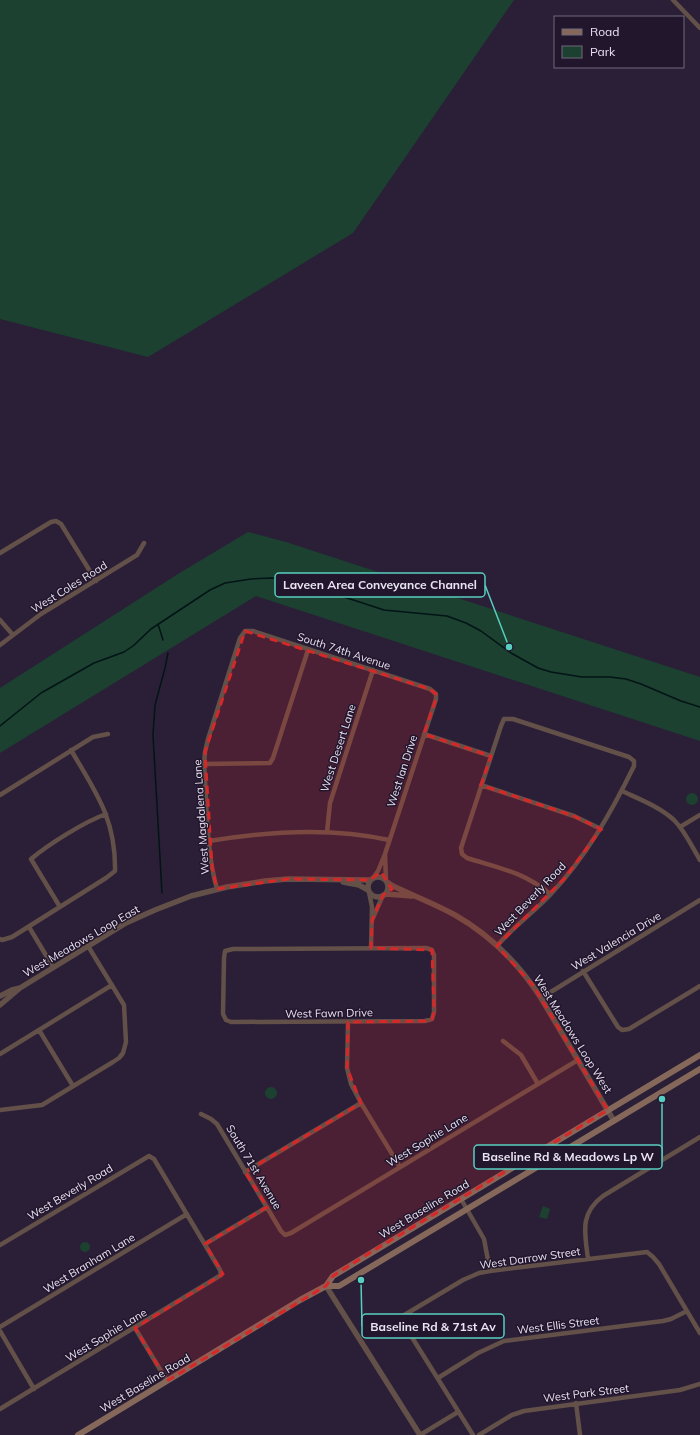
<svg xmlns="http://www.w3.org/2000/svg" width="700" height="1435" viewBox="0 0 700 1435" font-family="Mulish,sans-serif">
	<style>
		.green { fill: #1c4130 }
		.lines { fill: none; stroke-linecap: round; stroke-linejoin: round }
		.stream { stroke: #031416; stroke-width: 1.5 }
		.minor { stroke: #635048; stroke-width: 4.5 }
		.tertiary { stroke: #635048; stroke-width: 5.5 }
		.secondary { stroke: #86685b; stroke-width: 6 }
		.marked { fill: #d62828; fill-opacity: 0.2; stroke: #d62828; stroke-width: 3; stroke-dasharray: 8 5; stroke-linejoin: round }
		.labels { text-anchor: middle; stroke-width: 3; stroke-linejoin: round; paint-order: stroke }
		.street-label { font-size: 11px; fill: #eae3f3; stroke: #21162c }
		.leader { fill: none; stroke: #58cec0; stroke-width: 1.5 }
		.callout-dot { fill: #58cec0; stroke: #21162c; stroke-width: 1.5 }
		.callout { fill: #21162c; stroke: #58cec0; stroke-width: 1.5 }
		.callout-label { font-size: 12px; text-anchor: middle; font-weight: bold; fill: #eae3f3 }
	</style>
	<rect width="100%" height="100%" fill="#2a1f37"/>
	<!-- green -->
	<path class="green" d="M0,0H514L353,233L148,357L0,319Z
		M248,532L286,542L700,677V741L256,596L0,753V688L178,574Z
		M686 799a6 6 0 1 1 12 0a6 6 0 1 1-12 0Z
		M265 1093a6 6 0 1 1 12 0a6 6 0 1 1-12 0Z
		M543,1206L550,1209L547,1219L539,1217Z
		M80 1247a5 5 0 1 1 10 0a5 5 0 1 1-10 0Z"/>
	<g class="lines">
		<!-- stream -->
		<path class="stream" d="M158,624L163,640
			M0,726L41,693L94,663L124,652L133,646L151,629L210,590L225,583L251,579L271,578L289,579L384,610L447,616L466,623L481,631L511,653L538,668L551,672L582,677H610L626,679L641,684L681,701L700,707
			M162,893L153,735L155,705L165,668L168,653"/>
		<!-- minor -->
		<path class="minor" d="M673,0L700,28
			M0,553L51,522L56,521L61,524L96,581
			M0,620L13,635
			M0,645L41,614L137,555L144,543
			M424,734L491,756
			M204,764L270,763L273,758L308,650
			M481,785L574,816L601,829
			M622,791C639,799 660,807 674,820C685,831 692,847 700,860
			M0,795L93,737L108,734
			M680,827L700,815
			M327,832L330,803L373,670
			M209,841C269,831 330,827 389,840
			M385,854L386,880
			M217,889C206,852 207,803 204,764L205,752L208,739L240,638L245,631H253L430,689L436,694V699L385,854L378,871L373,878
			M369,892L372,907L371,948
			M60,907L31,859C49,844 84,822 106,814
			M372,920L383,895
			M29,927L53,967
			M0,939L2,940L12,937L106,878L115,871C116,819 96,793 71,750
			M497,946C513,927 533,913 550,895C586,857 611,813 634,766V761L629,757L513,719H504L501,726L461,848L462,854L467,858C499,868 524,872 550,894
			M426,948L432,950L434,955V1012L432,1019L425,1021L231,1022L226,1020L223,1014L224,958L225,951L233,949Z
			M583,971L618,1027L622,1030L629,1029L700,986
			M541,998L700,900
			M348,1022L347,1068L351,1084L361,1103L400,1167
			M39,1030L73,1086
			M503,1041L521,1055L538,1084
			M0,1054L112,985
			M0,1110L42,1105L113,1062L119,1058L123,1053L126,1042L124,1005L88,946
			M201,1114L211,1119L217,1124L281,1231L285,1235L291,1233L578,1060
			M245,1172L361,1103
			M461,1199L484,1239L490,1271
			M205,1244L267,1207
			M0,1245L149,1156L154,1159L220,1270L221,1275L0,1409
			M588,1259C585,1233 579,1214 603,1196L700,1137
			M0,1327L187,1214
			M135,1328L167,1381
			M0,1331L34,1389
			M438,1378L478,1353L504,1341L663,1321L671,1319L687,1311
			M576,1403L580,1435
			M420,1435L458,1412
			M473,1435L403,1323L401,1317L463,1280L479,1273L490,1271L647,1252L653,1257L659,1264L700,1333
			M479,1435L512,1415L524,1411L680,1390L700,1384"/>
		<!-- tertiary -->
		<path class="tertiary" d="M368 887a10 10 0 1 1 20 0a10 10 0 1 1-20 0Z
			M343,882L359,885L368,890
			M387,882L393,886C414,896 435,904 455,915C490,935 519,964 541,998L614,1121
			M386,894L412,896
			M0,996L12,990L20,988
			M0,1005L20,988L126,923L155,910L191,896L227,887L265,881L288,879L370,880
			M326,1286L420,1435"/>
		<!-- secondary -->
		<path class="secondary" d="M326,1286L333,1276L700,1055
			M78,1435L300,1300L326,1286H339L700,1069"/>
	</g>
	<!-- marked area -->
	<path class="marked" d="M245,631L430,689L436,694V699L424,734L491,756L481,785L574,816L601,829L565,878L497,946L533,985L608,1110L363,1257L333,1276L326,1286L167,1381L135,1328L223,1274L205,1244L267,1207L245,1172L361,1103L347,1068L348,1022L425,1021L432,1019L434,1012L432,950L371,948L372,920L383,895L392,889L381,872L370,880L288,879L217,889L212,867L205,752Z"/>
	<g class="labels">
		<!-- street labels -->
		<g class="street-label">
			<text transform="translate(69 587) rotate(-32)" y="4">West Coles Road</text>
			<text transform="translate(344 651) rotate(18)" y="4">South 74th Avenue</text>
			<text transform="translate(338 748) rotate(-72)" y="4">West Desert Lane</text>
			<text transform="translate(402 771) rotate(-72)" y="4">West Ian Drive</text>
			<text transform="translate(201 817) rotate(-94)" y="4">West Magdalena Lane</text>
			<text transform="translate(530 899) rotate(-46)" y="4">West Beverly Road</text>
			<text transform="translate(81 941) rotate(-30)" y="4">West Meadows Loop East</text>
			<text transform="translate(616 941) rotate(-31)" y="4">West Valencia Drive</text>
			<text transform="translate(329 1013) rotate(-1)" y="4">West Fawn Drive</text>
			<text transform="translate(573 1034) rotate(58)" y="4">West Meadows Loop West</text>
			<text transform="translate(427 1140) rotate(-31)" y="4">West Sophie Lane</text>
			<text transform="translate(254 1167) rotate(59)" y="4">South 71st Avenue</text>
			<text transform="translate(70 1192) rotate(-31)" y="4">West Beverly Road</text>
			<text transform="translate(424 1209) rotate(-31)" y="4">West Baseline Road</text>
			<text transform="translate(530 1258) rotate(-8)" y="4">West Darrow Street</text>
			<text transform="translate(89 1263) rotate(-31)" y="4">West Branham Lane</text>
			<text transform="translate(558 1325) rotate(-7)" y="4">West Ellis Street</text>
			<text transform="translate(106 1335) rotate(-31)" y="4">West Sophie Lane</text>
			<text transform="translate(145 1383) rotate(-31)" y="4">West Baseline Road</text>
			<text transform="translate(586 1393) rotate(-7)" y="4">West Park Street</text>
		</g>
	</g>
	<!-- callouts -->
	<path class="leader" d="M509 647L485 585M662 1099L662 1157M361 1280L362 1326"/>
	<g class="callout-dot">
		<circle cx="509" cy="647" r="4"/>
		<circle cx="662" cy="1099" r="4"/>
		<circle cx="361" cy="1280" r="4"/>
	</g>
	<g class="callout">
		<rect x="275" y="573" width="210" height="24" rx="4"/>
		<rect x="474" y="1145" width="188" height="24" rx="4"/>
		<rect x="362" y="1314" width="142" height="24" rx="4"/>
	</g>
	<g class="callout-label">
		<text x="380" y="589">Laveen Area Conveyance Channel</text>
		<text x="568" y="1161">Baseline Rd &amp; Meadows Lp W</text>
		<text x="433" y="1331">Baseline Rd &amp; 71st Av</text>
	</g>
	<!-- legend -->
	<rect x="554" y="16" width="130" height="52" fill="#21162c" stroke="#71687c"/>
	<rect x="562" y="29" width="20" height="6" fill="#86685b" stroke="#71687c"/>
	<text x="590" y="36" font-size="12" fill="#eae3f3">Road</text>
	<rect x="562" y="46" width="20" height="12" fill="#1c4130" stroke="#71687c"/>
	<text x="590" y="56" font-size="12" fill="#eae3f3">Park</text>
</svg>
